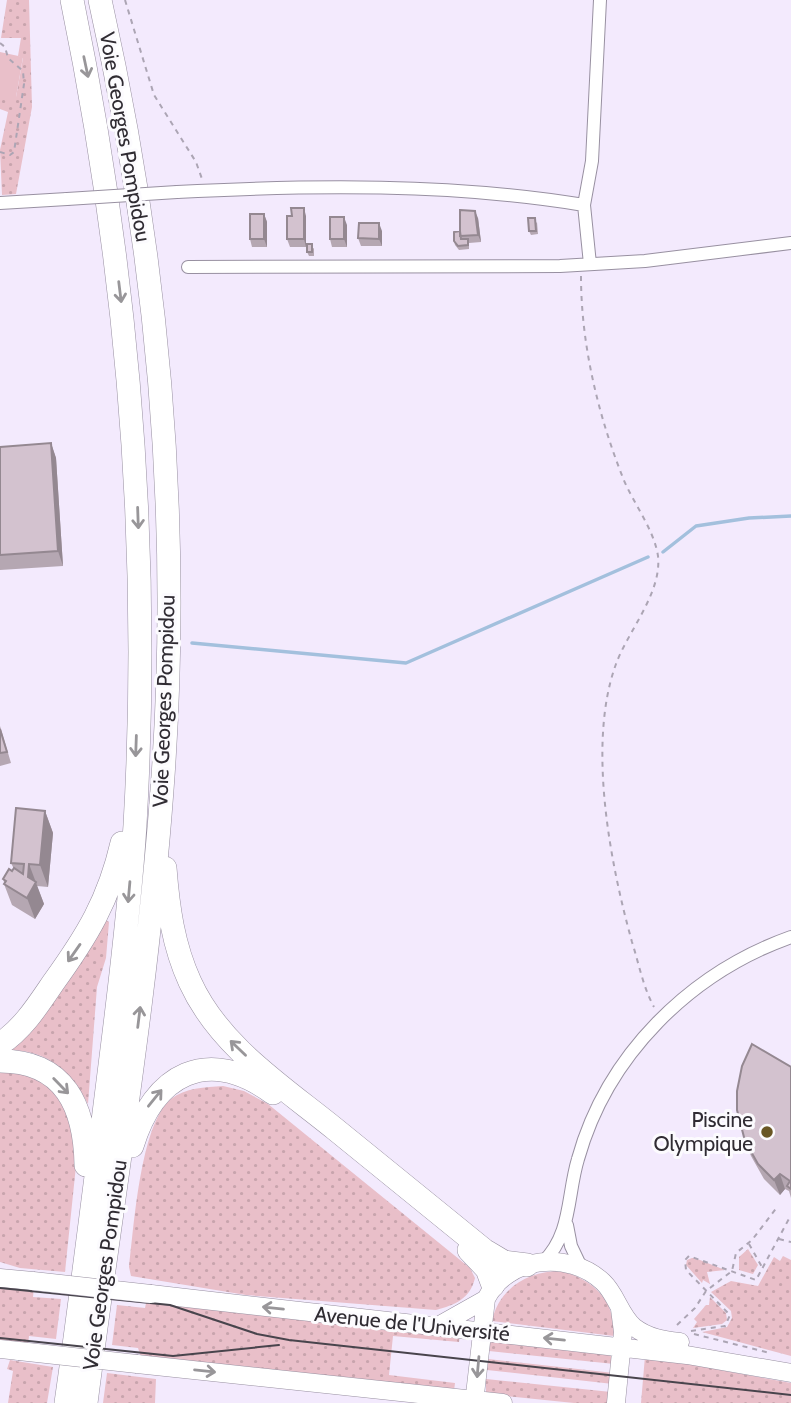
<svg xmlns="http://www.w3.org/2000/svg" width="791" height="1403" viewBox="0 0 791 1403" font-family="Cabin,sans-serif">
	<style>
		.grass { fill: url(#grass-dots) }
		.green { fill: #e9bfc9 }
		.lines { fill: none; stroke-linecap: round; stroke-linejoin: round }
		.stream { stroke: #a3c0dd; stroke-width: 3.5 }
		.street-casing { stroke: #9890a1; stroke-width: 14 }
		.secondary-casing { stroke: #9890a1; stroke-width: 19 }
		.highway-casing { stroke: #9890a1; stroke-width: 24 }
		.path { stroke: #aca5b4; stroke-width: 2; stroke-dasharray: 5 5; stroke-linecap: butt }
		.street { stroke: #fff; stroke-width: 12 }
		.secondary { stroke: #fff; stroke-width: 18 }
		.highway { stroke: #fff; stroke-width: 23 }
		.tram { stroke: #48444c; stroke-width: 2 }
		.street-bridge-casing { stroke: #9890a1; stroke-width: 14; stroke-linecap: butt }
		.secondary-bridge-casing { stroke: #9890a1; stroke-width: 19; stroke-linecap: butt }
		.street-bridge { stroke: #fff; stroke-width: 12 }
		.secondary-bridge { stroke: #fff; stroke-width: 18 }
		.wall { fill: #b5a7b2 }
		.shaded-wall { fill: #948891 }
		.building { fill: #d3c2cf; stroke: #948891; stroke-width: 2 }
		.oneway { stroke: #989699 }
		.poi-dot { fill: #695624; stroke: #fcfbfe; stroke-width: 2.5 }
		.labels { text-anchor: middle; stroke-width: 6; stroke-linejoin: round; paint-order: stroke }
		.street-label { font-size: 21px; fill: #302c33; stroke: #fcfbfe }
		.poi-label { font-size: 21px; fill: #302c33; stroke: #fcfbfe; text-anchor: end }
	</style>
	<defs>
		<pattern id="grass-dots" width="8" height="8" patternUnits="userSpaceOnUse" patternTransform="scale(1.75)"><rect width="8" height="8" fill="#e9bfc9"/><path d="M2 2h.1M6 6h.1" fill="none" stroke="#c8a4ad" stroke-width="1.8" stroke-linecap="round"/></pattern>
	</defs>
	<rect width="100%" height="100%" fill="#f3eafd"/>
	<!-- grass -->
	<path class="grass" d="M7,0H29L32,107L16,194L2,195L0,150L8,112L0,109V97H16L23,58L18,56L21,38H1Z
		M106,920L109,922L106,958L97,987L88,1104C71,1071 48,1051 11,1050Z
		M0,1070L38,1076L71,1110L77,1156L65,1272L20,1268L0,1262Z
		M223,1086L244,1091L268,1104L470,1268L475,1278C470,1299 455,1305 436,1310L246,1295L131,1276L129,1267C134,1228 140,1124 171,1099C185,1088 205,1087 223,1086Z
		M748,1249L758,1265L753,1274L739,1270V1257Z
		M783,1256L791,1260V1356L702,1332L727,1327L732,1318L731,1311L711,1292L731,1281L758,1286L774,1257L780,1261Z
		M692,1258H695L725,1270L707,1272L710,1284L703,1280L702,1283L686,1265L687,1260Z
		M561,1271C594,1280 615,1300 614,1336L492,1321C499,1288 528,1271 561,1271Z
		M0,1284L34,1287L33,1297L61,1299L56,1339L29,1336L28,1345L0,1342Z
		M710,1297L726,1313L727,1320L722,1324L693,1328L697,1322L694,1319L706,1305H709Z
		M147,1299L460,1333L459,1342L393,1336L389,1375L455,1383L454,1391L141,1357L138,1348L112,1345L117,1305L145,1308Z
		M490,1338L613,1351L614,1364L489,1351Z
		M645,1356L791,1383V1403H641Z
		M488,1359L614,1373L613,1384L487,1370Z
		M10,1360L53,1367L47,1403H8L13,1371L7,1369Z
		M107,1373L156,1379L155,1403H103Z
		M486,1379L611,1392L610,1403H574L486,1394Z"/>
	<!-- green -->
	<path class="green" d="M0,52L23,57L16,97H0Z"/>
	<g class="lines">
		<!-- stream -->
		<path class="stream" d="M663,552L696,526L749,518L791,516
			M192,643L406,663L648,557"/>
		<!-- street casing -->
		<g class="street-casing">
			<path id="street" d="M177,192C311,185 451,183 584,205
				M0,203L67,199
				M590,264L584,205L592,161L600,0
				M188,267L560,266L645,261L791,243
				M567,1225L571,1246L581,1267
				M543,1262C572,1234 567,1195 578,1159C607,1055 690,973 791,937"/>
		</g>
		<!-- secondary casing -->
		<g class="secondary-casing">
			<path id="secondary" d="M0,1278L33,1281
				M151,1294L687,1355L791,1373
				M438,1326L486,1299
				M0,1349L19,1351
				M137,1364L503,1403
				M474,1403L486,1299C508,1256 569,1250 603,1282C616,1294 620,1315 634,1327C648,1338 664,1340 680,1342
				M616,1403L623,1332L620,1309"/>
		</g>
		<!-- highway casing -->
		<g class="highway-casing">
			<path id="highway" d="M165,868C168,907 173,945 190,982C219,1046 282,1086 335,1129C385,1169 434,1210 484,1250L504,1262L527,1265
				M0,1044C23,1029 38,1005 53,983C87,936 109,900 122,843
				M0,1061C65,1061 85,1107 86,1165
				M132,1146C154,1074 207,1045 273,1093
				M469,1250L487,1269L493,1285
				M66,1403C82,1291 96,1178 110,1065C120,986 130,905 135,825C151,548 128,272 72,0
				M86,1403C112,1199 147,995 162,790C182,526 158,258 100,0"/>
		</g>
		<!-- path -->
		<path class="path" d="M125,0L154,95L196,162L202,179
			M0,43L5,47L8,58L23,71L24,84L14,152L10,155L0,152
			M581,276C581,344 598,415 623,478C633,503 654,529 658,556C662,593 628,631 616,664C587,743 610,863 632,942C639,964 643,987 654,1007
			M779,1239L791,1242
			M749,1244L762,1267
			M677,1325L695,1308L706,1291L732,1271L736,1253L752,1240L778,1206
			M691,1331L725,1326L730,1315L686,1270L685,1260L689,1256L756,1280L791,1215
			M694,1334L770,1353"/>
		<!-- street -->
		<use href="#street" class="street"/>
		<!-- secondary -->
		<use href="#secondary" class="secondary"/>
		<!-- highway -->
		<use href="#highway" class="highway"/>
		<!-- tram -->
		<path class="tram" d="M0,1288L170,1305L257,1334L289,1340L791,1395
			M0,1338L173,1356L279,1345"/>
		<!-- street-bridge casing -->
		<g class="street-bridge-casing">
			<path id="street-bridge" d="M67,199L177,192"/>
		</g>
		<!-- secondary-bridge casing -->
		<g class="secondary-bridge-casing">
			<path id="secondary-bridge" d="M33,1281L151,1294
				M19,1351L137,1364"/>
		</g>
		<!-- street-bridge -->
		<use href="#street-bridge" class="street-bridge"/>
		<!-- secondary-bridge -->
		<use href="#secondary-bridge" class="secondary-bridge"/>
	</g>
	<!-- wall -->
	<path class="wall" d="M264,214L267,222V247H252L250,239Z
		M306,216V247H290L287,239Z
		M478,218L481,242L469,243V249L459,250L455,245L454,241L460,231Z
		M537,222L538,234L531,235L529,231Z
		M347,225V247H332L330,239Z
		M382,231V246H361L358,238Z
		M314,248V256H309L307,252Z
		M51,443L56,458L63,566L0,570V447Z
		M0,726L11,763L0,766Z
		M45,811L53,833L48,887L37,886L44,904L35,919L12,905L4,884V882L3,879L12,871L14,869L11,863Z
		M791,1067V1198L789,1191L785,1189L780,1195L764,1179L751,1156L745,1141Z"/>
	<!-- shaded-wall -->
	<path class="shaded-wall" d="M304,208L306,216V247L304,239Z
		M475,211L478,218L481,242L478,235Z
		M264,214L267,222V247L264,239Z
		M344,217L347,225V247L344,239Z
		M379,223L382,231V246L379,239Z
		M51,443L56,458L63,566L58,551Z
		M45,811L53,833L48,887L40,865Z
		M29,864L44,904L35,919L27,898Z
		M780,1174L785,1189L780,1195L774,1180Z"/>
	<!-- building -->
	<path class="building" d="M291,208H304V239H287V216H292Z
		M460,210L475,211L478,235L460,236Z
		M250,214H264V239H250Z
		M330,217H344V239H330Z
		M528,218H535L536,231H529Z
		M359,223H379V239L358,238Z
		M460,231L461,239H468V245L458,246L454,241V232Z
		M307,244H312V252H307Z
		M51,443L58,551L0,555V447Z
		M0,729L7,752L0,753Z
		M16,808L45,811L40,865L29,864L28,877L36,882L27,898L4,884L6,881L3,879L9,869L12,871L14,868L23,874L24,864L11,863Z
		M752,1044L791,1067V1189L787,1186L790,1181L780,1174L774,1180L758,1164L745,1141L737,1110V1091L742,1066Z"/>
	<!-- one-way arrows -->
	<defs><path id="oneway-shaft" d="M-6 0H5M1.5-3L5.5 0L1.5 3" fill="none" stroke-width="1.6" stroke-linecap="round" stroke-linejoin="round" transform="scale(1.75)"/></defs>
	<g class="oneway">
		<use href="#oneway-shaft" transform="translate(86 67) rotate(78)"/>
		<use href="#oneway-shaft" transform="translate(120 292) rotate(83)"/>
		<use href="#oneway-shaft" transform="translate(138 518) rotate(88)"/>
		<use href="#oneway-shaft" transform="translate(136 746) rotate(92)"/>
		<use href="#oneway-shaft" transform="translate(129 892) rotate(95)"/>
		<use href="#oneway-shaft" transform="translate(74 953) rotate(125)"/>
		<use href="#oneway-shaft" transform="translate(139 1017) rotate(-83)"/>
		<use href="#oneway-shaft" transform="translate(238 1048) rotate(-136)"/>
		<use href="#oneway-shaft" transform="translate(61 1086) rotate(46)"/>
		<use href="#oneway-shaft" transform="translate(155 1098) rotate(-51)"/>
		<use href="#oneway-shaft" transform="translate(273 1308) rotate(-174)"/>
		<use href="#oneway-shaft" transform="translate(554 1339) rotate(-174)"/>
		<use href="#oneway-shaft" transform="translate(478 1367) rotate(95)"/>
		<use href="#oneway-shaft" transform="translate(205 1371) rotate(6)"/>
	</g>
	<!-- markers -->
	<circle class="poi-dot" cx="767" cy="1132" r="7"/>
	<g class="labels">
		<!-- street labels -->
		<g class="street-label">
			<text transform="translate(125 137) rotate(80)" y="7">Voie Georges Pompidou</text>
			<text transform="translate(164 701) rotate(-88)" y="7">Voie Georges Pompidou</text>
			<text transform="translate(105 1265) rotate(-82)" y="7">Voie Georges Pompidou</text>
			<text transform="translate(412 1324) rotate(6)" y="7">Avenue de l'Université</text>
		</g>
		<!-- poi labels -->
		<g class="poi-label">
			<text x="753" y="1127">Piscine<tspan x="753" dy="24">Olympique</tspan></text>
		</g>
	</g>
</svg>
